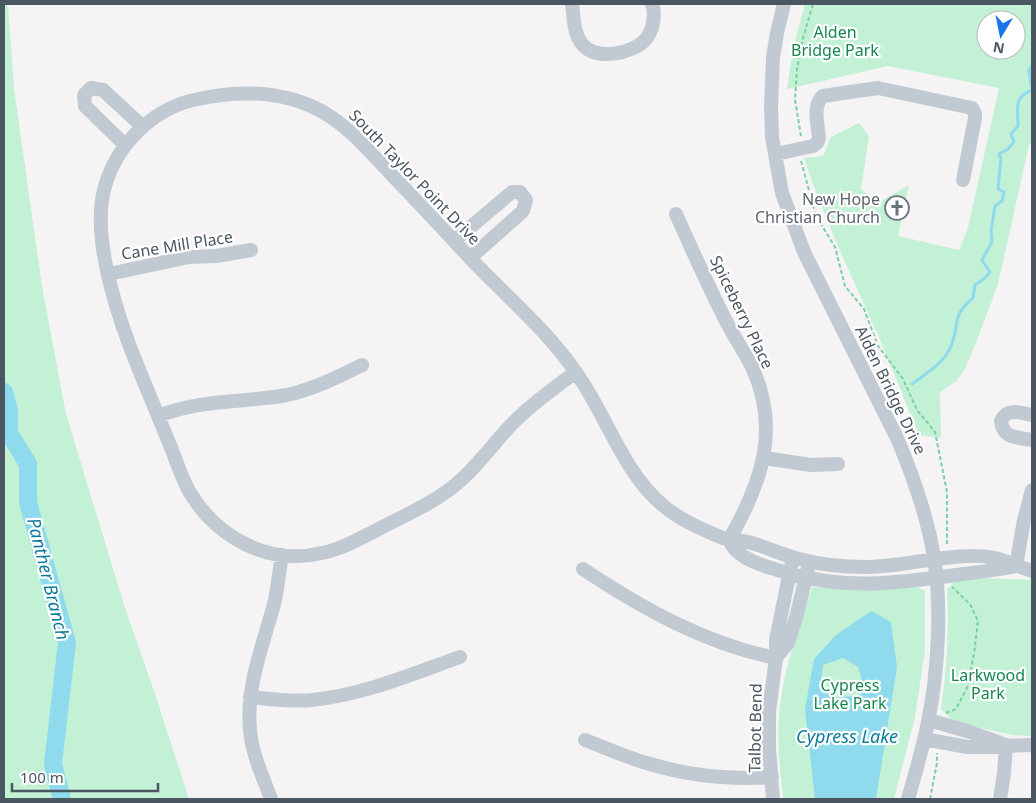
<svg xmlns="http://www.w3.org/2000/svg" width="1036" height="803" viewBox="0 0 1036 803" font-family="'Noto Sans',sans-serif">
	<style>
		.green { fill: #c3f1d5; fill-rule: evenodd }
		.water { fill: #90daee; fill-rule: evenodd }
		.lines { fill: none; stroke-linecap: round; stroke-linejoin: round }
		.stream { stroke: #90daee; stroke-width: 3 }
		.river { stroke: #90daee; stroke-width: 18 }
		.path { stroke: #7ad0a6; stroke-width: 2; stroke-dasharray: 4 2.5; stroke-linecap: butt }
		.minor { stroke: #c1cad2; stroke-width: 14 }
		.labels { text-anchor: middle; stroke-width: 4.5; stroke-linejoin: round; paint-order: stroke }
		.park-label { font-size: 16px; fill: #17864f; stroke: #fff }
		.street-label { font-size: 16px; fill: #4a5661; stroke: #fff }
		.worship-label { font-size: 16px; fill: #5b616d; stroke: #fff; text-anchor: end }
		.water-label { font-size: 18px; font-style: italic; fill: #0c7c9b; stroke: #fff }
	</style>
	<rect width="100%" height="100%" fill="#f5f3f3"/>
	<!-- green -->
	<path class="green" d="M4,4H8L14,89L42,286L66,414L125,608L155,694L189,799H4Z
		M805,4H1032V144L1029,145L998,284L976,343L964,371L956,381L940,392L941,438L919,435C905,402 892,368 878,335C852,277 824,219 804,158L823,156L831,137L859,123L869,136L861,189L879,202L909,185L898,236L959,250L968,228L999,88L888,66L787,89L793,49ZM986,20H1016V50H986Z
		M984,578L1032,580V736L1012,735L954,722L941,709C947,667 949,632 947,589L956,580Z
		M914,586L925,591V650L915,717L894,799H783C780,769 776,737 780,707C784,665 800,626 812,587L859,590Z"/>
	<!-- water -->
	<path class="water" d="M871,611L891,622L897,667L876,799H815L805,709L814,659L836,635ZM843,658L858,667L863,684L859,696L835,697L820,687L823,665Z"/>
	<g class="lines">
		<!-- stream -->
		<path class="stream" d="M1032,66L1029,70L1032,90
			M912,384C926,374 944,363 951,346C960,324 951,316 973,298L975,285L985,278L990,272L982,260L992,242L991,231L995,206L1002,201L1004,192L998,189L1001,158L999,154L1008,149L1014,142L1011,134L1018,126C1018,108 1013,98 1032,90"/>
		<!-- river -->
		<path class="river" d="M4,392L9,410V433L28,464V502L67,643L53,764L62,799"/>
		<!-- path -->
		<path class="path" d="M801,136L795,100L797,69L803,38L813,4
			M801,161L816,216L835,247L845,286L864,309L878,346L903,379L917,410L935,432L947,492V546
			M946,713L956,709L967,688L974,654L978,621L970,604L952,587
			M930,799L937,763V753"/>
		<!-- minor -->
		<path class="minor" d="M572,4C574,17 573,33 582,44C596,61 632,54 645,40C653,32 656,14 652,4
			M784,4L777,33L773,57L771,107L772,137L782,193L804,252L897,438C913,476 928,517 934,558C942,607 938,673 928,722C923,748 915,774 908,799
			M125,145L85,106L84,95L91,88L103,90L143,127
			M776,154L813,146L817,143L819,138C818,125 812,105 823,96L878,88L972,108L975,114V118L963,180
			M676,214C692,250 708,286 726,321C734,337 744,351 752,367C781,430 761,484 729,540
			M454,241L512,192H520L526,200L523,211L470,258
			M109,274L189,257L216,256L251,250
			M576,372C555,387 533,403 515,421C496,440 481,462 461,480C437,502 405,515 377,530C359,539 342,549 322,553C268,566 216,537 189,491C181,476 176,460 170,445C160,421 150,396 140,372C120,324 91,241 104,190C115,146 152,108 198,99C240,90 285,91 323,112C349,127 368,150 389,172C416,200 443,229 470,258C506,296 547,330 577,374C611,422 626,485 679,517C692,525 708,532 723,538C733,541 742,540 752,543C768,548 783,555 799,559C821,565 845,567 867,567C908,567 957,550 995,558C1007,561 1020,567 1032,571
			M1032,415C1021,413 1007,407 1001,421C1003,439 1017,437 1032,440
			M158,416C201,399 243,403 287,395C314,389 338,377 362,365
			M764,458L811,465L838,464
			M729,540C731,544 734,549 738,552C750,563 769,567 784,572C848,591 898,583 963,574C980,572 998,570 1016,566
			M1016,566L1024,520L1032,490
			M583,569C643,609 706,644 776,658
			M776,658L788,643L797,614L808,568
			M250,697C270,699 291,702 312,700C363,695 412,674 460,657
			M929,720L970,732L1001,743
			M924,739L967,747L1032,745
			M585,740C606,748 628,758 650,764C690,776 730,780 772,777
			M271,799C263,777 252,754 250,730C246,686 263,645 274,604C278,588 279,571 282,555
			M773,799L769,749V711L776,658V640L791,566
			M1000,799L1004,773L1006,745"/>
	</g>
	<!-- icons -->
	<defs>
		<g id="church-ring" transform="scale(1.25)"><circle r="9.5" fill="#fff" stroke="#6b7280" stroke-width="1.5"/><path d="M-1.2-6h2.4v3.5h3.3v2.4h-3.3V6h-2.4V-.1h-3.3v-2.4h3.3Z" fill="#6b7280"/></g>
	</defs>
	<g fill-rule="evenodd">
		<use href="#church-ring" x="897" y="208"/>
	</g>
	<g class="labels">
		<!-- park labels -->
		<g class="park-label">
			<text x="835" y="38">Alden<tspan x="835" dy="18">Bridge Park</tspan></text>
			<text x="988" y="681">Larkwood<tspan x="988" dy="18">Park</tspan></text>
			<text x="850" y="691">Cypress<tspan x="850" dy="18">Lake Park</tspan></text>
		</g>
		<!-- street labels -->
		<g class="street-label">
			<text transform="translate(415 177) rotate(46)" y="6">South Taylor Point Drive</text>
			<text transform="translate(177 245) rotate(-9)" y="6">Cane Mill Place</text>
			<text transform="translate(742 312) rotate(64)" y="6">Spiceberry Place</text>
			<text transform="translate(891 390) rotate(64)" y="6">Alden Bridge Drive</text>
			<text transform="translate(755 728) rotate(-89)" y="6">Talbot Bend</text>
		</g>
		<!-- worship labels -->
		<g class="worship-label">
			<text x="880" y="205">New Hope<tspan x="880" dy="18">Christian Church</tspan></text>
		</g>
		<!-- water labels -->
		<g class="water-label">
			<text transform="translate(48 579) rotate(76)" y="6">Panther Branch</text>
			<text x="847" y="743">Cypress Lake</text>
		</g>
	</g>
	<!-- border -->
	<rect width="1036" height="803" fill="none" stroke="#4a5661" stroke-width="10"/>
	<!-- north arrow -->
	<g transform="translate(1001 35) rotate(190)"><circle r="24" fill="#ffffff" stroke="#b7bbc0"/>
	<path d="M0-4L9 19L0 12L-9 19Z" fill="#1a73e8"/>
	<text y="-8" font-size="14" font-weight="bold" text-anchor="middle" fill="#4a5661">N</text>
	</g>
	<!-- scale -->
	<path d="M12 783v8h146v-8" fill="none" stroke="#4a5661" stroke-width="2.5"/>
	<text x="20" y="783" font-size="15" fill="#4a5661" stroke="#ffffff" stroke-width="4" paint-order="stroke">100 m</text>
</svg>
